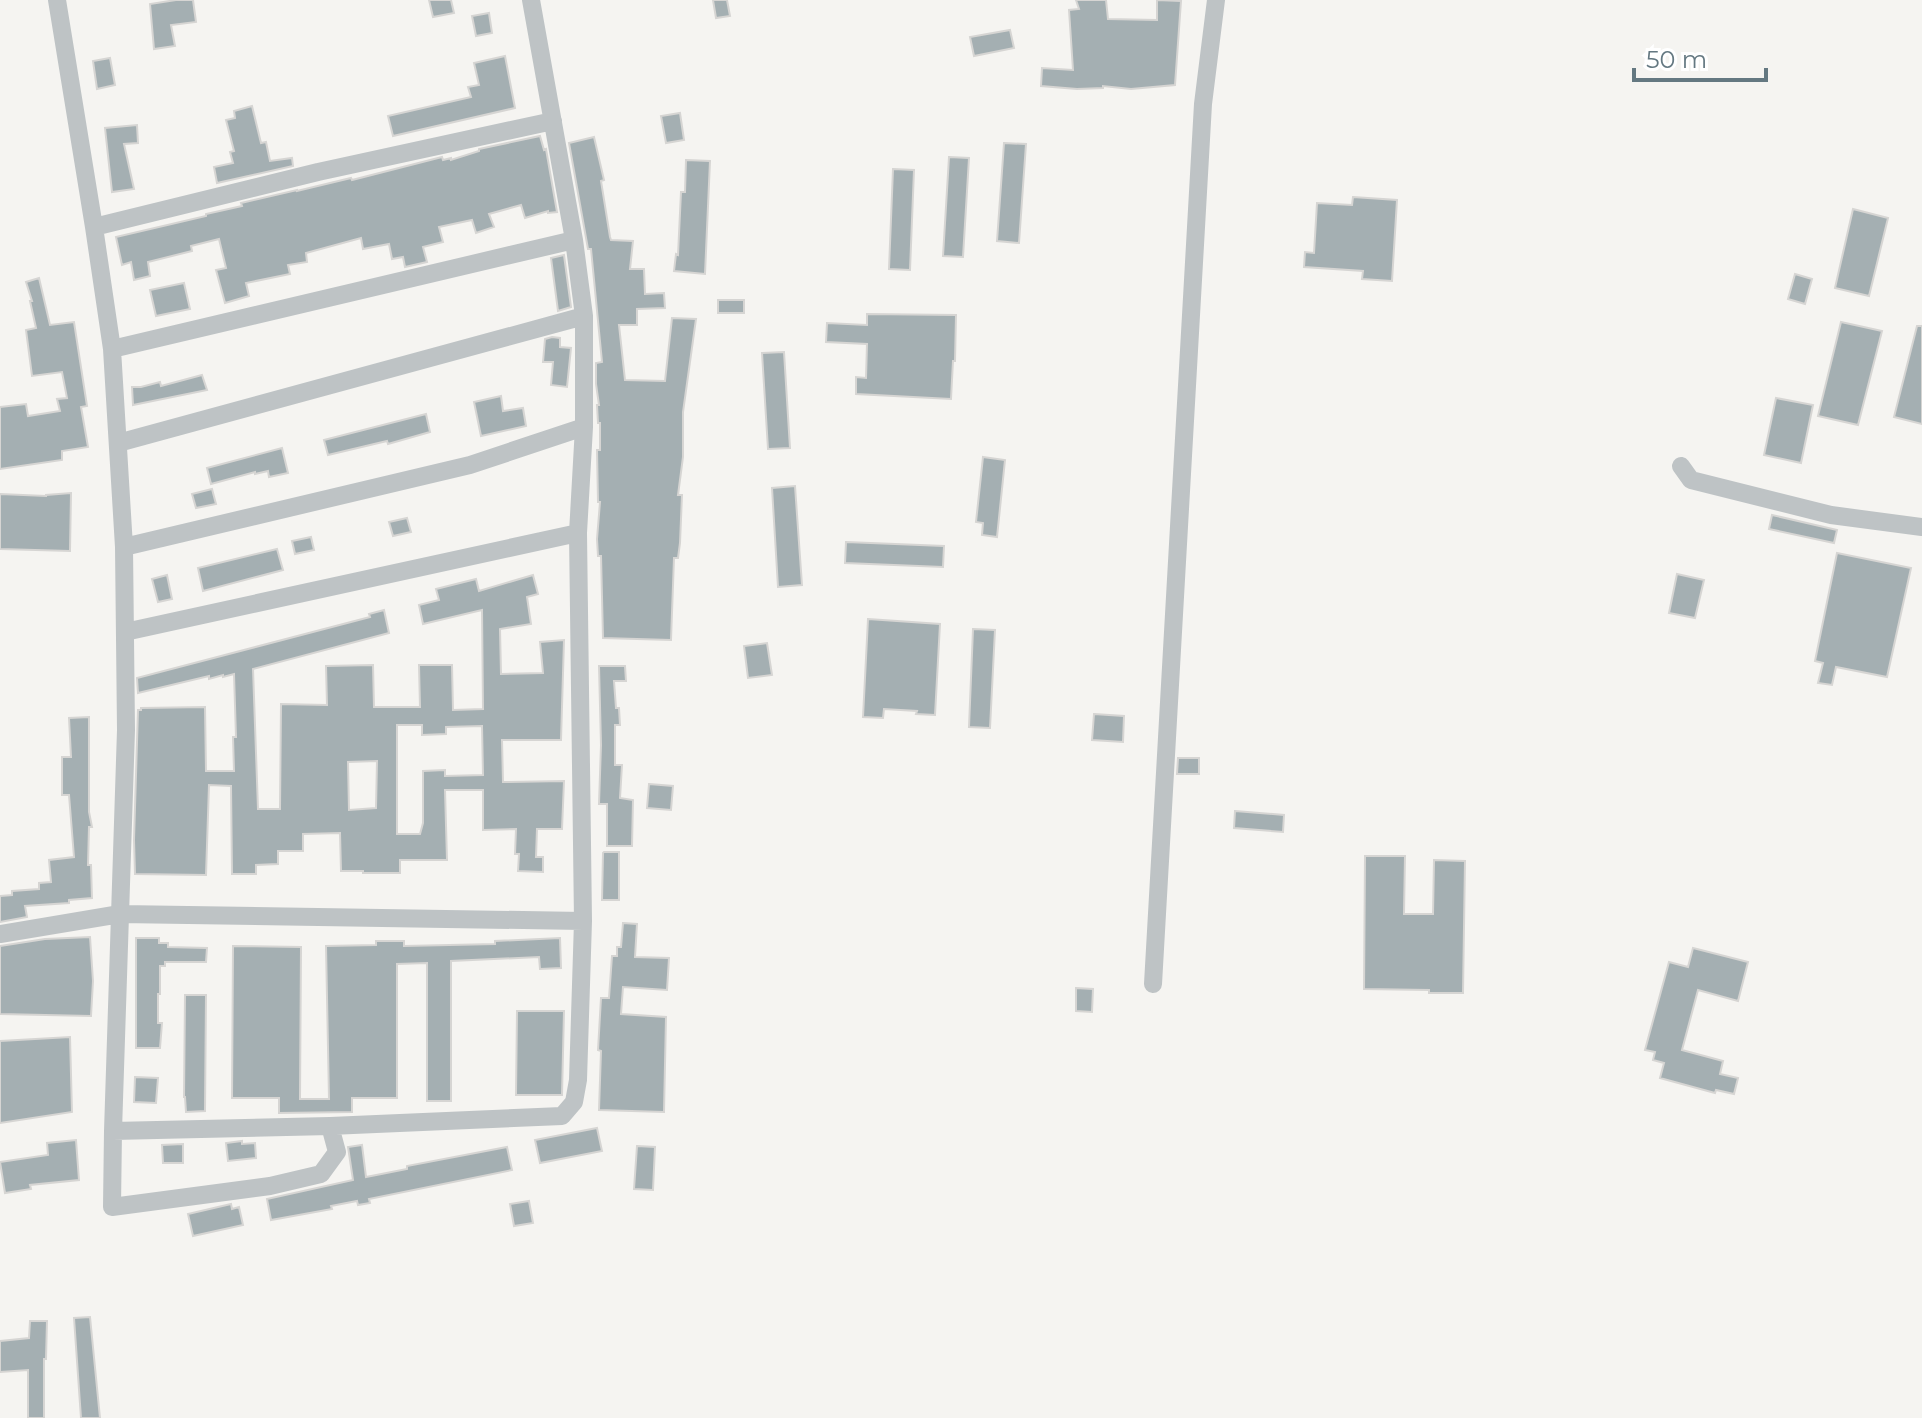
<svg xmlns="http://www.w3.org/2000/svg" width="1922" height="1418" viewBox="0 0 1922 1418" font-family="Montserrat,sans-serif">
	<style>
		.building { fill: #a4afb2; stroke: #d6d5d3; stroke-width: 2; fill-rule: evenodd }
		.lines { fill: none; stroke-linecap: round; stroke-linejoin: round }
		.minor { stroke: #bec3c5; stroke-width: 18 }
	</style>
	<rect width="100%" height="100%" fill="#f5f4f1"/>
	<!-- building -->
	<path class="building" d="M176,0H193L196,22L171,25L175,46L154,49L150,4Z
		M429,0H451L454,13L433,17Z
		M713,0H727L730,16L716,18Z
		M1076,0H1106L1108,19L1157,20V0L1181,1L1175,85L1131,89L1103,86V88L1077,89L1041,86L1042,68L1073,70L1069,10L1079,9Z
		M489,13L492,33L476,36L472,16Z
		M1010,30L1014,48L974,56L970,37Z
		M505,56L515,108L393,136L388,116L471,97L468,87L479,85L474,63Z
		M110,58L115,85L97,89L93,61Z
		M252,106L261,143L266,142L270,161L292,158L293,166L217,183L214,167L233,163L230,152L234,151L226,120L235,118L234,111Z
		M680,113L684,140L666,143L661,116Z
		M137,125L138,143L124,144L134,189L112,192L105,128Z
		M540,136L544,150L546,149L557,212L548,213V211L525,218L521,205L489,214L494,227L476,233L472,220L439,227L443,242L423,247L427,262L405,267L403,257L392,259L389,244L363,249L361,238L306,253L307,262L288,265L290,274L246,283L249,296L225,303L216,270L226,268L219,239L191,246L192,251L148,262L150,276L134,280L131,262L122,265L116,237L206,216V214L242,206L241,203L297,190V191L351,178L352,180L442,157L443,160L451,158V160L479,151V149Z
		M594,137L604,180L601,181L610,237L611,240L633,241L630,269H644L645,294L664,293L665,308L637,309V325H619L625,380L665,381L672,318L696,319L683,412V457L678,495H682L680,543L678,558H674L671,640L603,638L601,556H598L597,539L600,502H598L597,450H600V423H598L597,405H599L596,384V363L602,362L591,249H588L569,143Z
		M1004,143L1026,144L1019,243L997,241Z
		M949,157L969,158L963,257L943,256Z
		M686,160L710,161L705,274L674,271L676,254L678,255L681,192H685Z
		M893,169L914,170L910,270L889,269Z
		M1353,197L1397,200L1392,281L1362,279L1363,271L1304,267L1305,252L1314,253L1317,203L1352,205Z
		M1853,209L1888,218L1869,296L1835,288Z
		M564,255L571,307L558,311L551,258Z
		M1795,274L1812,279L1805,304L1788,299Z
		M39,278L50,325L74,322L87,406L81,407L88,447L62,451V460L0,469V407L26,404L28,416L60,411L57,399L67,398L62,372L32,376L26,330L36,328L30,301H32L26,282Z
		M184,283L190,309L156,316L150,290Z
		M718,300H744V313H718Z
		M867,314L956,315L955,361H953L951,399L856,394V377L866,378L867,344L826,342L827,323L867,325Z
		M1841,322L1882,331L1858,425L1818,416Z
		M1917,326H1922V424L1894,417Z
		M552,337L560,338V347L571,348L567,387L551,385L553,362H543L545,339Z
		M784,352L790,448L768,449L762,353Z
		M202,375L207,390L133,405L132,387H141L160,382L161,386Z
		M501,396L503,411L523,408L526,426L481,436L474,402Z
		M1776,398L1813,405L1801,463L1764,455Z
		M426,414L430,432L388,444L387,441L328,455L324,440Z
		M282,448L288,473L269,477L268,471L255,474V472L211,484L207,468Z
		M983,457L1005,460L997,537L982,535L983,523L976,522Z
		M795,486L802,585L778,587L772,488Z
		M212,489L216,504L196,508L192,494Z
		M71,493L70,551L0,549V494L46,496V495Z
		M1772,515L1837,530L1834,543L1769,529Z
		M407,518L411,532L393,536L389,522Z
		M311,537L314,550L295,554L292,541Z
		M846,542L944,546L943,567L845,563Z
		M277,549L283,570L203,591L198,568Z
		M1837,553L1911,568L1887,677L1836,667L1832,685L1818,683L1823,663L1815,661Z
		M1677,574L1704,580L1695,618L1669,613Z
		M167,575L172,599L158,602L152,579Z
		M533,575L538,594L527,597L531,624L500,629L501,674L543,673L540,642L564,640L561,740H502L503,782L564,781L562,829H537L536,857H543V872L518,871L519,854H515L516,829L483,830V790H445L447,860H400V873H363V871H341L340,833L303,834V851H278V864L256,865V874H232L231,786L209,785L206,875L135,874L134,840L138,710H141V708L205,707L206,771H234L233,737H236L234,674L223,677V675L209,679V676L138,693L137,678L370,617L369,614L384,610L389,633L253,669L258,809H280L281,704L327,705L326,666L373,665L374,707H420L419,665H452L453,710L483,709L482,610L423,624L419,605L439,600L436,589L476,579L479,591ZM397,725H422V735L446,734V727L482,726L483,775L445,776V770L423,771V823L420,834H397ZM377,761L376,808L349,810L348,762Z
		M868,619L940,624L935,715L916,714L917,711L884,709L883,718L863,717Z
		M973,629L995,630L990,728L969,727Z
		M767,643L772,675L748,678L744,646Z
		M599,666H625L626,681H614L616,708H619L620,725H615V765H622L620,798L633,800L632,846H607V804H599L601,745Z
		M1094,714L1124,716L1123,742L1092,740Z
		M89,717V812L92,827H89L88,865H91L92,898L69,900V903L25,906L27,917L0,922V896L12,895V891L39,889V883L51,882L49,860L74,857L69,795H62V757H71L69,718Z
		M1178,758H1199V774H1177Z
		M649,784L673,786L671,810L647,808Z
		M1235,811L1284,815L1283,832L1234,828Z
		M604,852H619V900H602L603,853Z
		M1365,856H1405L1404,914H1433L1434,860L1465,861L1463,993H1429V990L1364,989Z
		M623,923L637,924L635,957L669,958L667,990L623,987L621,1014L666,1017L664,1112L599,1110L601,1051L598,1050L601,998H609L612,956H617V947H621Z
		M90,937L93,981L91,1016L0,1014V946L45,939Z
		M136,938H159V943H168V947L207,948L206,962H165V966H160V994H158V1023H162L160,1048H136Z
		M560,938L561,968L540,969L539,957L451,961V1101H427V963L397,964V1098H352V1112L279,1113V1098H232L233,946L301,947L300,1099H329L326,946L376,945V941H404V946L495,944V941Z
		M1693,948L1748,962L1738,1001L1698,990L1682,1050L1723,1061L1720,1074L1738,1078L1734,1094L1716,1090L1715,1093L1660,1078L1664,1063L1653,1060L1655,1052L1645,1050L1669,962L1688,967Z
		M1076,988L1093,989L1092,1012L1076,1011Z
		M185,995H206L205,1111L186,1112L185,1097H184Z
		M517,1011H564L562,1095H516Z
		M70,1037L72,1112L0,1123V1041Z
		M135,1077L158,1078L156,1103L134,1102Z
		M597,1128L602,1151L540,1163L535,1140Z
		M76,1140L79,1180L30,1185L31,1189L5,1193L0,1162L48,1155L47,1143Z
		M242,1141V1144L255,1143L256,1158L228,1161L226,1143Z
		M183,1144V1163H163L162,1145Z
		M362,1145L366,1177L407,1169V1166L507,1147L512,1170L369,1199L370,1203L358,1205L357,1201L331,1206L332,1209L271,1220L267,1199L353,1180L348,1147Z
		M637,1146L655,1147L653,1190L634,1189Z
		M529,1201L533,1223L514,1226L510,1204Z
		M231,1204L232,1209L239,1207L243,1225L193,1236L188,1214Z
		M90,1317L100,1418H81L74,1318Z
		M30,1321H47L46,1359H44V1418H28V1370L0,1372V1341L29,1338Z"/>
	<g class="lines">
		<!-- minor -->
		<path class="minor" d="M57,0L94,227L112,349L124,547L126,730L113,1131L112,1207L270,1186L321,1174L337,1152L330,1126
			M94,227L318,172L553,121
			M112,349L574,240
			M118,443L584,316
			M1681,466L1691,480L1831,515L1922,527
			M124,547L470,465L584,427
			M125,632L578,533
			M0,934L120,914L583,921
			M1153,984L1203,104L1216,0
			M113,1131L330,1126L562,1116L574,1102L578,1080L583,921L578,533L584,427V316L574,240L531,0"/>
	</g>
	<!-- scale -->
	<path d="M1634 68v12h132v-12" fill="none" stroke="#647881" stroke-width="4"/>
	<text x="1646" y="68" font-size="24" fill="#647881" stroke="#ffffff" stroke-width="6" paint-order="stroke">50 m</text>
</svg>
